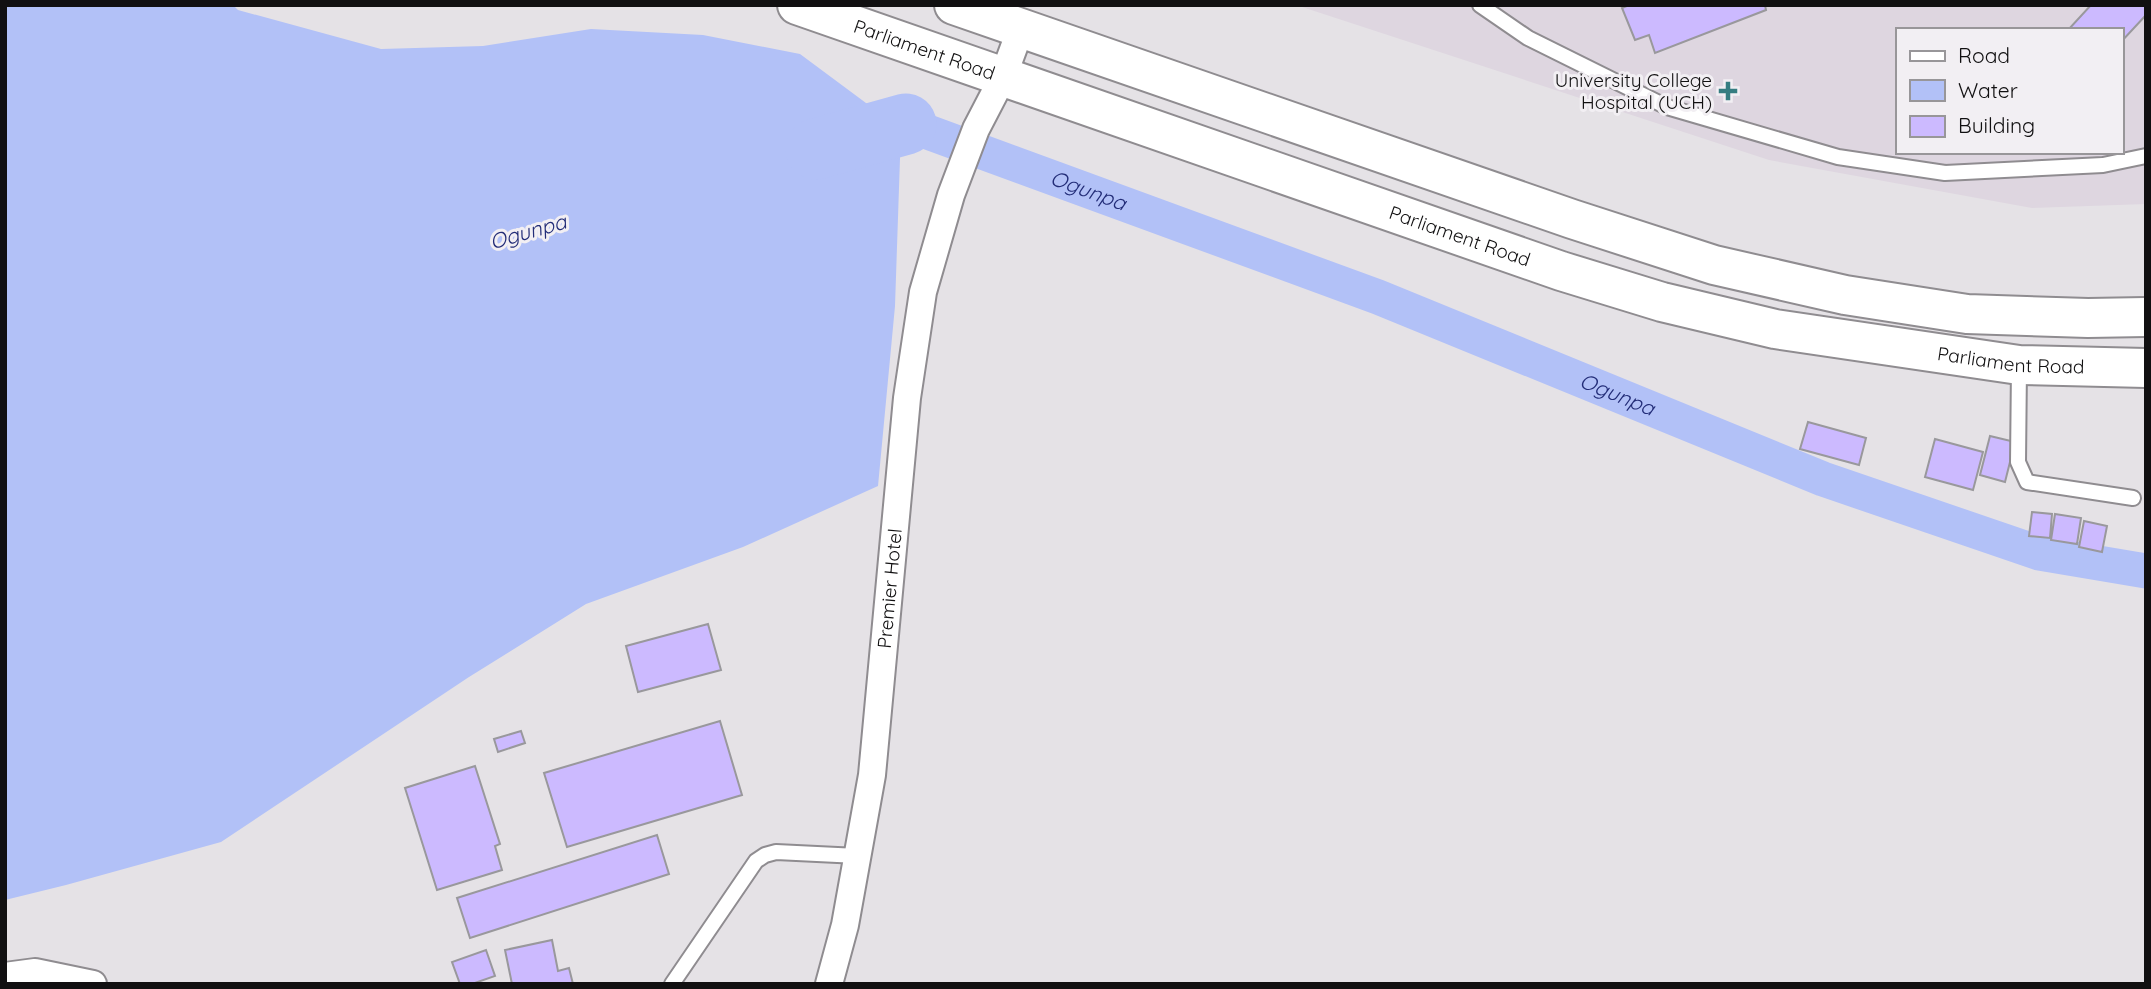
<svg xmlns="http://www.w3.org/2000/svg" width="2151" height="989" viewBox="0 0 2151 989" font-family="Quicksand,sans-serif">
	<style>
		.built { fill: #ded6e0; fill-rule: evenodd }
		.water { fill: #b2c1f7 }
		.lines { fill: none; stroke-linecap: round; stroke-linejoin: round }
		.canal { stroke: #b2c1f7; stroke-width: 35 }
		.river { stroke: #b2c1f7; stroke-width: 61 }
		.building { fill: #ccbaff; stroke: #99989c; stroke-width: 2 }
		.lane-casing { stroke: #8f8c90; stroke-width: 18 }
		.street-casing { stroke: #8f8c90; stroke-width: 30 }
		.secondary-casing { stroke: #8f8c90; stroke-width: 42 }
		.lane { stroke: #fff; stroke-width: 14 }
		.street { stroke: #fff; stroke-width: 26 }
		.secondary { stroke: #fff; stroke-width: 38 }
		.poi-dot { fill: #357d81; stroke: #f2eff3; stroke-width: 2.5 }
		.labels { text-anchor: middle; stroke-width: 6; stroke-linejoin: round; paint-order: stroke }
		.street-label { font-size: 19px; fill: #111011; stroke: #f2eff3 }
		.poi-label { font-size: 19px; fill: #111011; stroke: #f2eff3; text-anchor: end }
		.water-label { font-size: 21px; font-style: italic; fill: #232d78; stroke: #f2eff3 }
	</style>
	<rect width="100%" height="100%" fill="#e5e2e6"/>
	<!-- built -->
	<path class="built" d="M1296,5H2146V204L2032,208L1769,160ZM1897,30H2121V152H1897Z"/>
	<!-- water -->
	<path class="water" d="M5,5H233L238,10L381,49L483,46L591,29L703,35L800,54L901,129L895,306L878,486L743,547L586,604L469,677L221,842L66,885L5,900Z"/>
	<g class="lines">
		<!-- canal -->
		<path class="canal" id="s1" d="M906,124L1378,297L1823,479L2039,553L2146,571"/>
		<!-- river -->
		<path class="river" d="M816,149L906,124"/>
	</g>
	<!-- building -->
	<path class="building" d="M1629,5H1765L1766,10L1655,53L1649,35L1635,40L1622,8Z
		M2091,5H2146V15L2121,42V30H2068Z
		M1808,422L1866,438L1859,465L1800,449Z
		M1990,436L2015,442L2005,482L1980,475Z
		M1935,439L1983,452L1973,490L1925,477Z
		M2032,512L2052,514L2050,538L2029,536Z
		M2055,514L2081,518L2077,544L2051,540Z
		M2084,521L2107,526L2102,552L2079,547Z
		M708,624L721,670L638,692L626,646Z
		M720,721L742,795L567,847L544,773Z
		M521,731L525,743L498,752L494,739Z
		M475,766L500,844L495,846L502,870L437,890L405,788Z
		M657,835L669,874L470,938L457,898Z
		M552,940L558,971L569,968L573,984H512L505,950Z
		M486,950L495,976L472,984H460L452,962Z"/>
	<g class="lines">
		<!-- lane casing -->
		<g class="lane-casing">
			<path id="lane" d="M1480,5L1528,38L1667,107L1838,157L1945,173L2103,165L2146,156
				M2019,367L2018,462L2027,482L2133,498
				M672,984L756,861L765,855L776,852L858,856"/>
		</g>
		<!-- street casing -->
		<g class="street-casing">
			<g id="street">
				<path d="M5,976L35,972L93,984"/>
				<path id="s2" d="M829,984L845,925L872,775L907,398L923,292L951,195L976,129L1003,77L1021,28"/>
			</g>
		</g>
		<!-- secondary casing -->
		<g class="secondary-casing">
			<g id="secondary">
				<path id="s3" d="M797,5L1561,271L1662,302L1775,329L2019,365L2146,368"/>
				<path d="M954,5L1572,219L1714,265L1845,295L1967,314L2088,318L2146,317"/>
			</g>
		</g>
		<!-- lane -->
		<use href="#lane" class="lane"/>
		<!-- street -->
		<use href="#street" class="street"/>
		<!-- secondary -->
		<use href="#secondary" class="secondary"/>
	</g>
	<!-- markers -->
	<path class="poi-dot" d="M1724.5 80.5h7v7h7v7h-7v7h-7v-7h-7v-7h7z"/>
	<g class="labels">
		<!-- street labels -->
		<g class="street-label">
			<text dy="7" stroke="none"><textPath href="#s3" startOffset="135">Parliament Road</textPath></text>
			<text dy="7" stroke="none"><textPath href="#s3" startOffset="702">Parliament Road</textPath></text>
			<text dy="7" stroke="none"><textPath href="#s3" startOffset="1269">Parliament Road</textPath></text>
			<text dy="7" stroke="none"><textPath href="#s2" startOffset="401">Premier Hotel</textPath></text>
		</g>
		<!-- poi labels -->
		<g class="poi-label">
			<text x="1712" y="87">University College<tspan x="1712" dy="22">Hospital (UCH)</tspan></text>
		</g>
		<!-- water labels -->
		<g class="water-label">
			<text dy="7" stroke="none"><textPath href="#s1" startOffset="194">Ogunpa</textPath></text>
			<text transform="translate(528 232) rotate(-16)" y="7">Ogunpa</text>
			<text dy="7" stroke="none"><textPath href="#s1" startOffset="761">Ogunpa</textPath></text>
		</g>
	</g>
	<!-- border -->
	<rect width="2151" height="989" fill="none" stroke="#111011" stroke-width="14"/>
	<!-- legend -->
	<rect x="1896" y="28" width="228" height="126" fill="#f2eff3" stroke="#989699" stroke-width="2"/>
	<rect x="1910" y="51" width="35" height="10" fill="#ffffff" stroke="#989699" stroke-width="2"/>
	<text x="1958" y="63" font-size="21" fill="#111011">Road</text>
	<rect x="1910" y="80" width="35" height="21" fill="#b2c1f7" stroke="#989699" stroke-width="2"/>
	<text x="1958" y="98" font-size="21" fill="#111011">Water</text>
	<rect x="1910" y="116" width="35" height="21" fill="#ccbaff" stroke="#989699" stroke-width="2"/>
	<text x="1958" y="133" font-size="21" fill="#111011">Building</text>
</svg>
